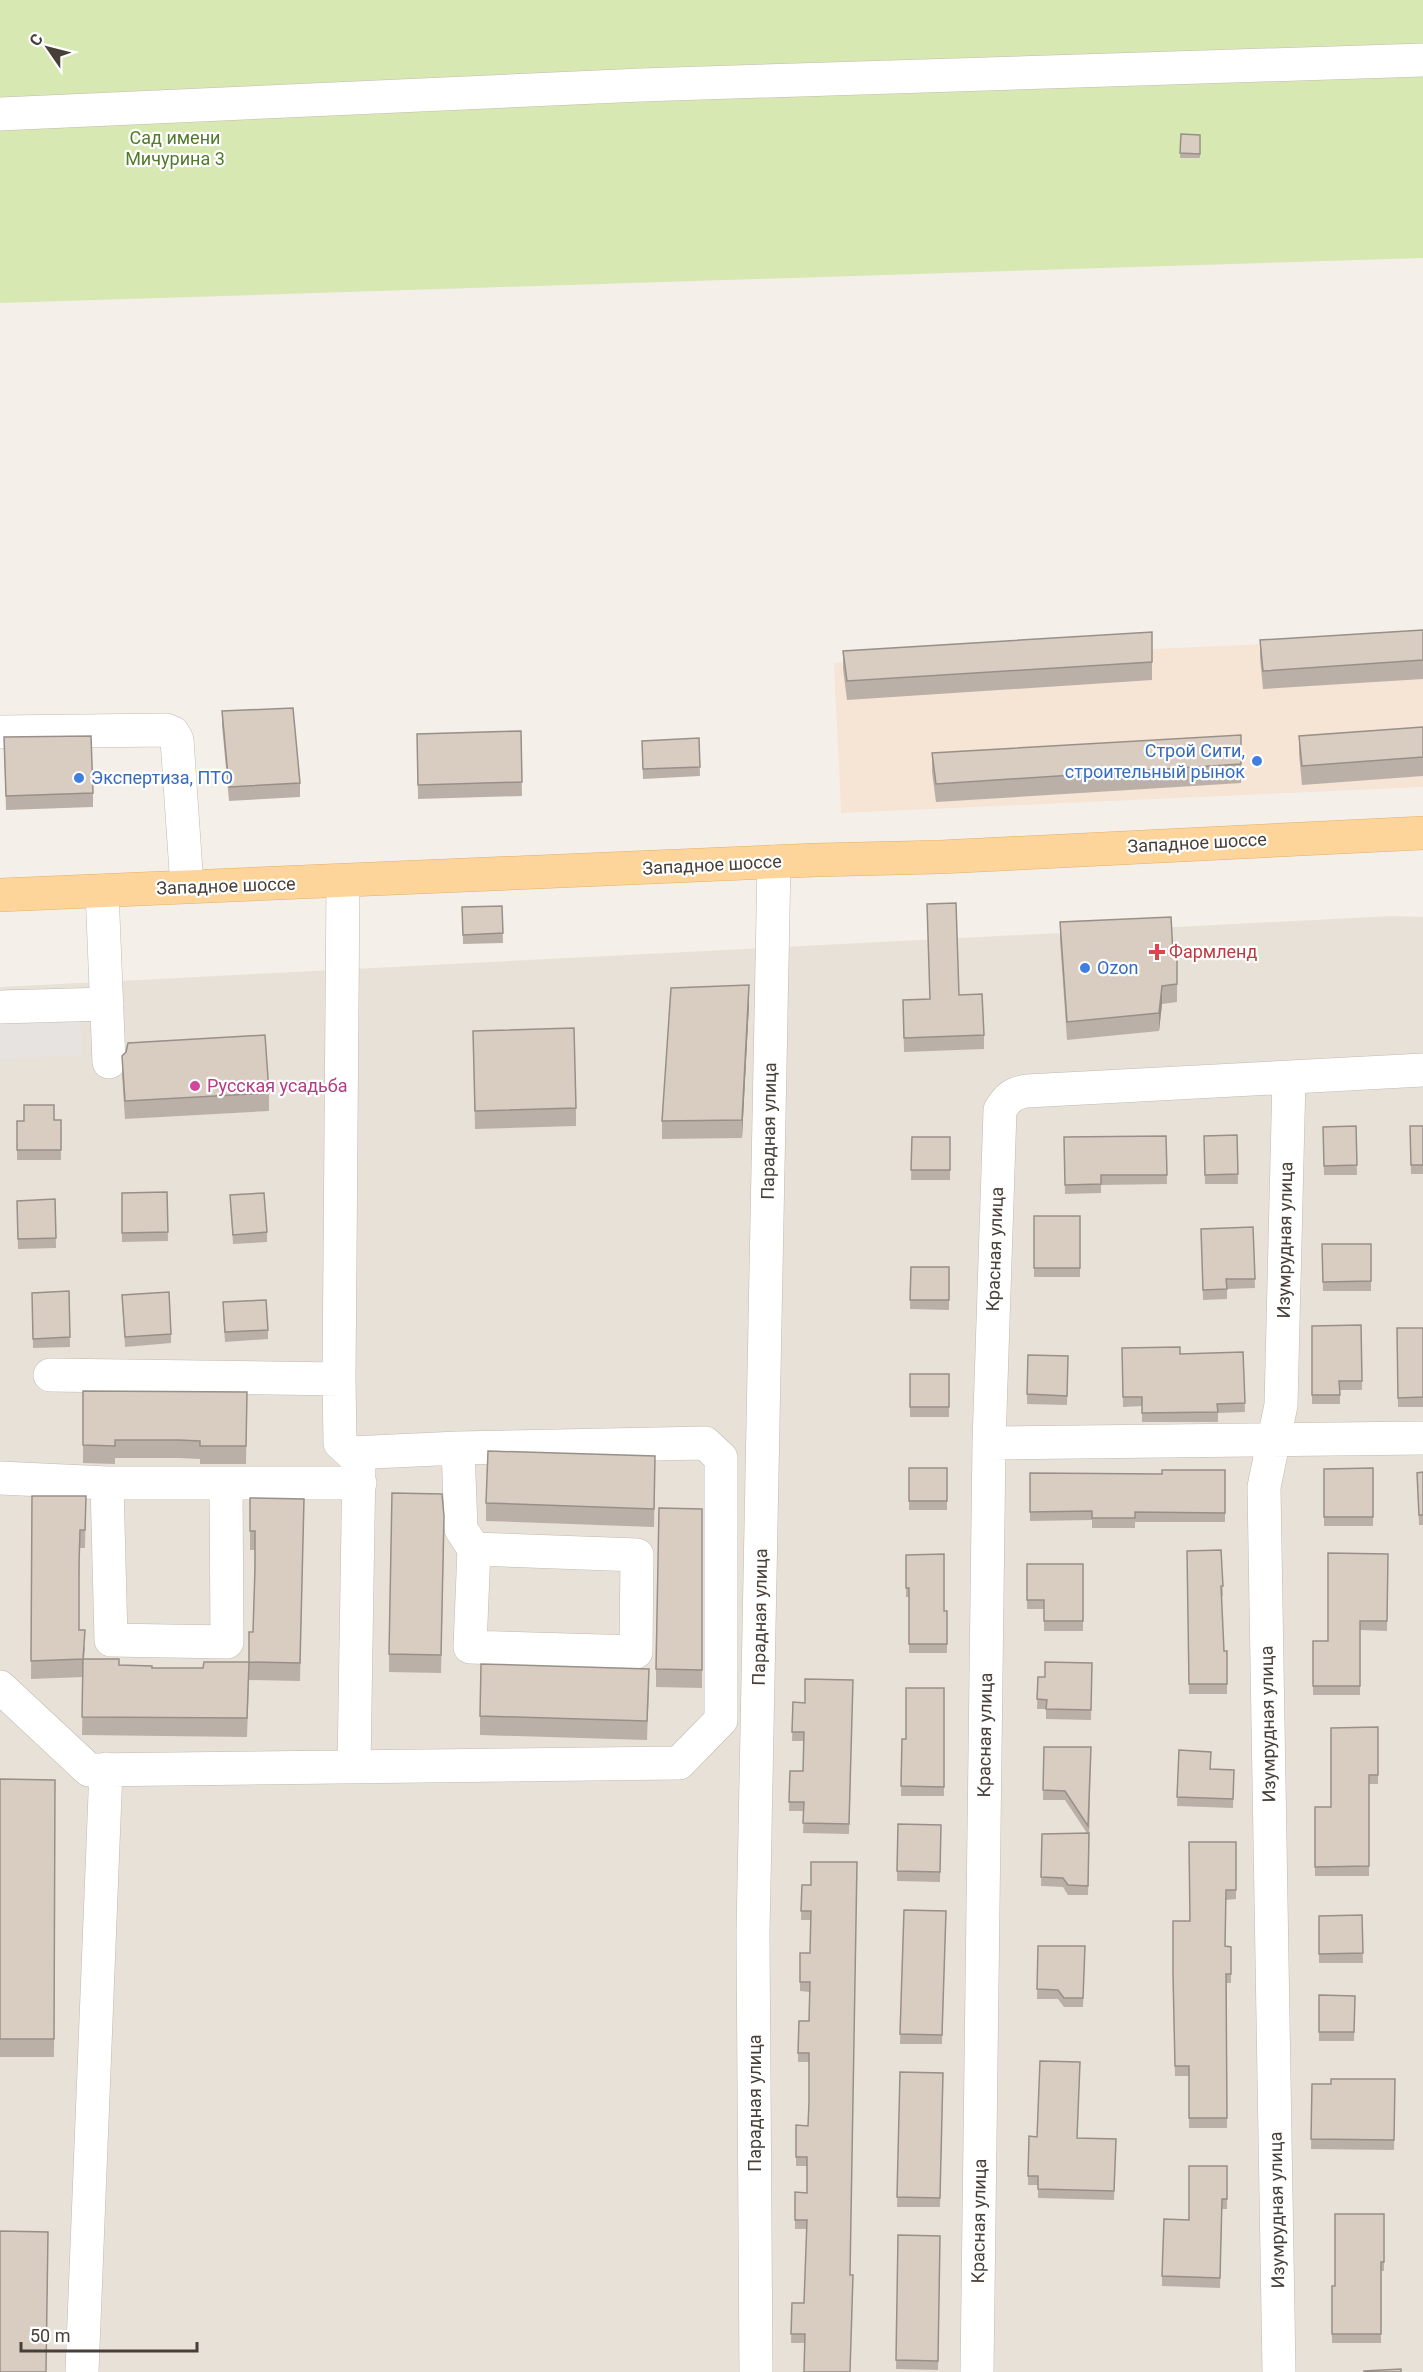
<svg xmlns="http://www.w3.org/2000/svg" width="1423" height="2372" viewBox="0 0 1423 2372" font-family="Roboto,sans-serif">
	<style>
		.residential { fill: #e8e1d8 }
		.commercial { fill: #f6e4d5 }
		.green { fill: #d7e8b3 }
		.parking { fill: #e6e3e1 }
		.lines { fill: none; stroke-linecap: round; stroke-linejoin: round }
		.minor-casing { stroke: #c3b9af; stroke-width: 34 }
		.major-casing { stroke: #e3af69; stroke-width: 34 }
		.minor { stroke: #fff; stroke-width: 33 }
		.major { stroke: #fdd59a; stroke-width: 33 }
		.wall { fill: #bbb0a7 }
		.shaded-wall { fill: #989088 }
		.building { fill: #d9cdc2; stroke: #989088; stroke-width: 1.5 }
		.shop-dot { fill: #3f7fe0; stroke: #fff; stroke-width: 2 }
		.health-dot { fill: #e0444e; stroke: #fff; stroke-width: 2 }
		.hotel-dot { fill: #d1479c; stroke: #fff; stroke-width: 2 }
		.labels { text-anchor: middle; stroke-width: 4.5; stroke-linejoin: round; paint-order: stroke }
		.park-label { font-size: 18px; fill: #527a2b; stroke: #fff }
		.shop-label { font-size: 18px; fill: #366cbe; stroke: #fff; text-anchor: start }
		.street-label { font-size: 18px; fill: #484038; stroke: #fff }
		.health-label { font-size: 18px; fill: #be3a42; stroke: #fff; text-anchor: start }
		.hotel-label { font-size: 18px; fill: #b23c85; stroke: #fff; text-anchor: start }
	</style>
	<rect width="100%" height="100%" fill="#f4f0e9"/>
	<!-- residential -->
	<path class="residential" d="M1391,916L1423,917V2372H0V987Z"/>
	<!-- commercial -->
	<path class="commercial" d="M1423,637V787L841,813L834,663Z"/>
	<!-- green -->
	<path class="green" d="M0,0H1423V258L0,303Z"/>
	<!-- parking -->
	<path class="parking" d="M79,997L82,1055L0,1059V1001Z"/>
	<g class="lines">
		<!-- minor casing -->
		<g class="minor-casing">
			<path id="minor" d="M0,114L641,85L1423,60
				M0,732L166,730L173,733L177,740L187,886
				M102,891L109,1062
				M0,1007L107,1004
				M50,1375L339,1379
				M989,1443L1423,1438
				M458,1448L461,1529L474,1549L470,1647L636,1652L637,1555L474,1549
				M0,1478L107,1483
				M226,1483L227,1642L111,1640L107,1483H360
				M0,1687L89,1770L679,1763L721,1720V1458L705,1443L458,1448L351,1453L340,1443L339,1379L343,882
				M354,1767L359,1462
				M82,2372L106,1769
				M756,2372L753,1934L774,862
				M977,2372L989,1443L1000,1110C1007,1098 1013,1093 1027,1091L1423,1070
				M1279,2372L1264,1487L1281,1405L1289,1078"/>
		</g>
		<!-- major casing -->
		<g class="major-casing">
			<path id="major" d="M0,895L816,860L940,857L1423,833"/>
		</g>
		<!-- minor -->
		<use href="#minor" class="minor"/>
		<!-- major -->
		<use href="#major" class="major"/>
	</g>
	<!-- wall -->
	<path class="wall" d="M1181,134L1200,135V158H1180Z
		M1423,630V679L1263,689L1260,658V640Z
		M1152,632V680L847,700L843,669V651Z
		M222,711L300,783V797L229,801L222,725Z
		M1423,727V776L1302,785L1299,754V736Z
		M521,731L522,796L418,799L417,734Z
		M1241,735V783L936,802L932,772V753Z
		M4,737L93,793V807L6,810Z
		M699,738L700,776L643,779L642,750Z
		M927,904L959,995L984,1035V1049L904,1052L903,1000L930,999Z
		M502,906L503,943L463,944L462,907Z
		M1060,922L1177,956V1002L1162,1004L1159,1031L1067,1040L1060,940Z
		M749,1004L742,1138L662,1139V1121Z
		M473,1031L576,1108V1126L475,1129Z
		M122,1056L269,1093V1111L125,1119L122,1075Z
		M61,1120V1160H17V1121Z
		M1356,1126L1357,1175H1324L1323,1127Z
		M1410,1126H1423V1174H1411Z
		M1237,1135L1238,1184H1205L1204,1136Z
		M1166,1136L1167,1184L1101,1185V1193L1065,1194L1064,1137Z
		M912,1137H950V1180H911Z
		M167,1192L168,1241L122,1242V1193Z
		M230,1195L267,1232V1242L233,1244Z
		M55,1199L56,1248L18,1249L17,1201Z
		M1034,1216H1080V1277H1034Z
		M1253,1227L1255,1288L1227,1289V1299L1203,1300L1201,1229Z
		M1322,1244H1371V1291H1323Z
		M911,1267H949V1310L910,1309Z
		M69,1291L70,1347L33,1348L32,1293Z
		M122,1295L171,1334V1343L125,1347Z
		M223,1312L268,1330V1339L225,1342Z
		M1361,1325L1362,1390H1340V1404H1312V1326Z
		M1397,1328H1423V1407H1398Z
		M1122,1348L1180,1354L1243,1352L1245,1412L1218,1413V1422H1142V1406L1123,1407Z
		M1028,1355L1068,1356L1067,1405L1027,1404Z
		M910,1374H949V1417H910Z
		M83,1391L247,1392L246,1464H200V1459L179,1458H115V1464L83,1463Z
		M909,1468H947V1510H909Z
		M1373,1468V1526H1324V1469Z
		M1225,1470V1522H1135V1528H1092V1520L1030,1521V1473L1162,1474Z
		M1423,1472V1525H1419L1417,1473Z
		M655,1474L654,1527L486,1521V1503Z
		M32,1496H86L85,1548H80L79,1582V1630L85,1648L84,1659L119,1665L152,1668H203L249,1662L253,1632L255,1550H250V1498L304,1499L300,1681L249,1680L247,1737L82,1735L83,1677L31,1679Z
		M702,1509V1688L656,1687V1669Z
		M444,1534L441,1673L389,1672V1654Z
		M1221,1550L1223,1596H1221L1224,1651H1227V1694H1189L1187,1551Z
		M1388,1554L1387,1631L1360,1630V1695H1313V1641H1328Z
		M906,1555L944,1611H947V1653H909V1597H906Z
		M1027,1564H1083V1631H1044V1609H1027Z
		M1092,1663L1091,1720L1046,1719V1709H1037L1038,1677H1045Z
		M853,1680L849,1834L803,1833L804,1811H789L790,1771H803L804,1741H792L793,1702L805,1703Z
		M649,1687L647,1740L480,1735V1716Z
		M944,1688V1796H901L902,1739H906Z
		M1378,1727V1784H1369V1876H1315V1807H1331Z
		M1044,1747H1091L1088,1895H1068L1063,1887L1041,1886L1042,1834L1087,1833L1065,1800H1043Z
		M1179,1750L1210,1769L1234,1770L1233,1808L1177,1806Z
		M0,1779L55,1780L54,2057H0Z
		M898,1824L941,1825L940,1882L897,1881Z
		M1236,1842V1899L1226,1900L1225,1946L1231,1947V1983H1227V2128H1189V2076H1175L1173,1983L1190,1921Z
		M857,1862L805,2343H791L792,2303H804L807,2229H795V2220L807,2193V2166H796V2125L808,2126L809,2102V2062H798V2053L809,2021L810,1992L800,1991V1953H810V1920H801L802,1885H811Z
		M904,1910L946,1911L942,2044H900Z
		M1362,1915L1363,1963H1319V1916Z
		M1038,1946H1085L1083,2007H1064L1058,1999H1037Z
		M1319,1995L1355,1996L1354,2041H1319Z
		M900,2072L943,2073L940,2207H897Z
		M1395,2079L1394,2150L1311,2149L1312,2084H1331Z
		M1078,2138L1116,2139L1114,2200L1038,2198V2185H1028V2176Z
		M1227,2166V2209H1222L1220,2288L1162,2286V2276L1189,2220Z
		M1384,2214V2271H1381V2343H1332V2286H1335Z
		M898,2235L940,2236L938,2370L896,2369Z"/>
	<!-- shaded-wall -->
	<path class="shaded-wall" d="M749,985V1004L742,1138V1120Z
		M1162,986V1004L1159,1031V1013Z"/>
	<!-- building -->
	<path class="building" d="M1181,134L1200,135V154L1180,153Z
		M1423,630V660L1263,671L1260,640Z
		M1152,632V662L847,681L843,651Z
		M293,708L300,783L229,787L222,711Z
		M1423,727V757L1302,766L1299,736Z
		M521,731L522,782L418,785L417,734Z
		M1241,735V764L936,784L932,753Z
		M91,736L93,793L6,796L4,737Z
		M699,738L700,767L643,769L642,741Z
		M956,903L959,995L982,994L984,1035L904,1038L903,1000L930,999L927,904Z
		M502,906L503,933L463,935L462,907Z
		M1171,917L1173,954L1177,956V984L1162,986L1159,1013L1067,1022L1060,922Z
		M749,985L742,1120L662,1121L671,988Z
		M574,1028L576,1108L475,1111L473,1031Z
		M265,1035L269,1093L125,1101L122,1056L126,1052L128,1043Z
		M24,1105H54V1120H61V1150H17V1121H24Z
		M1356,1126L1357,1165L1324,1166L1323,1127Z
		M1410,1126H1423V1165H1411Z
		M1237,1135L1238,1174L1205,1175L1204,1136Z
		M1166,1136L1167,1175H1101V1184L1065,1185L1064,1137Z
		M912,1137H950V1170H911Z
		M167,1192L168,1232L122,1233V1193Z
		M264,1193L267,1232L233,1235L230,1195Z
		M55,1199L56,1238L18,1239L17,1201Z
		M1034,1216H1080V1268H1034Z
		M1253,1227L1255,1279H1226L1227,1289L1203,1290L1201,1229Z
		M1322,1244H1371V1281L1323,1282Z
		M911,1267H949V1300H910Z
		M69,1291L70,1337L33,1339L32,1293Z
		M169,1292L171,1334L125,1337L122,1295Z
		M266,1300L268,1330L225,1332L223,1302Z
		M1361,1325L1362,1381H1339L1340,1395H1312V1326Z
		M1397,1328H1423V1397L1398,1398Z
		M1180,1347V1354L1243,1352L1245,1403L1217,1404L1218,1412L1142,1413V1397H1123L1122,1348Z
		M1028,1355L1068,1356L1067,1396L1027,1394Z
		M910,1374H949V1407H910Z
		M83,1391L247,1392L246,1446H200V1441L179,1440H115V1446L83,1445Z
		M488,1451L655,1456L654,1509L486,1503Z
		M909,1468H947V1501H909Z
		M1373,1468V1517H1324V1469Z
		M1162,1470H1225V1513L1135,1512V1518H1092V1511L1030,1512V1473L1162,1474Z
		M1423,1472V1515H1419L1417,1473Z
		M392,1493L442,1494L444,1516L441,1655L389,1654Z
		M32,1496H86L85,1530H80L79,1564V1630H85L83,1659L31,1661Z
		M250,1498L304,1499L300,1663L249,1662V1632H253L255,1568V1531H250Z
		M659,1508L702,1509V1670L656,1669Z
		M1221,1550L1223,1586H1221L1224,1651H1227V1684H1189L1187,1551Z
		M1328,1553L1388,1554L1387,1621H1360V1686H1313V1641H1328Z
		M944,1554V1611H947V1644H909V1588H906V1555Z
		M1027,1564H1083V1621H1044V1600H1027Z
		M83,1659H119V1665L152,1666V1668H203L204,1662H249L247,1718L82,1717Z
		M1045,1662L1092,1663L1091,1710L1046,1709L1047,1700L1037,1699L1038,1677H1045Z
		M481,1664L649,1669L647,1721L480,1716Z
		M805,1679L853,1680L849,1824L803,1823L804,1802H789L790,1771H803L804,1732H792L793,1702L805,1703Z
		M906,1688H944V1787L901,1786L902,1739H906Z
		M1378,1727V1775H1369V1866L1315,1867V1807H1331V1728Z
		M1044,1747H1091L1088,1826L1065,1791L1043,1790Z
		M1179,1750L1211,1752L1210,1769L1234,1770L1233,1799L1177,1797Z
		M0,1779L55,1780L54,2039H0Z
		M898,1824L941,1825L940,1872L897,1871Z
		M1089,1833L1088,1886L1068,1885L1063,1878L1041,1877L1042,1834Z
		M1189,1842H1236V1890H1226L1225,1946L1231,1947V1974H1226L1227,2118H1189V2066H1175L1173,1974V1921H1190Z
		M811,1862H857L850,2275H853L850,2372H804L805,2334H791L792,2303H804L807,2220H795V2192L807,2193V2157H796V2125L808,2126L809,2102V2053H798L799,2021H809L810,1982H800V1953H810L811,1911H801L802,1885H811Z
		M904,1910L946,1911L942,2035L900,2034Z
		M1362,1915L1363,1953L1319,1954V1916Z
		M1038,1946H1085L1083,1998H1064L1058,1990L1037,1989Z
		M1319,1995L1355,1996L1354,2032H1319Z
		M1040,2061L1080,2062L1077,2138L1116,2139L1114,2191L1038,2189V2176H1028L1029,2136L1037,2137Z
		M900,2072L943,2073L940,2198L897,2197Z
		M1331,2079H1395L1394,2140L1311,2139L1312,2084H1331Z
		M1189,2166H1227V2199H1222L1220,2278L1162,2276L1164,2219L1189,2220Z
		M1335,2214H1384V2262H1381V2334H1332V2286H1335Z
		M0,2231L48,2232L46,2372H0Z
		M898,2235L940,2236L938,2361L896,2360Z
		M1401,2369V2372H1364V2371Z"/>
	<!-- markers -->
	<g class="shop-dot">
		<circle cx="1257" cy="761" r="6"/>
		<circle cx="79" cy="778" r="6"/>
		<circle cx="1085" cy="968" r="6"/>
	</g>
	<path class="health-dot" d="M1154 943h6v6h6v6h-6v6h-6v-6h-6v-6h6z"/>
	<circle class="hotel-dot" cx="195" cy="1086" r="6"/>
	<g class="labels">
		<!-- park labels -->
		<g class="park-label">
			<text x="175" y="144">Сад имени<tspan x="175" dy="21">Мичурина 3</tspan></text>
		</g>
		<!-- shop labels -->
		<g class="shop-label">
			<text x="1245" y="757" text-anchor="end">Строй Сити,<tspan x="1245" dy="21">строительный рынок</tspan></text>
			<text x="91" y="784">Экспертиза, ПТО</text>
			<text x="1097" y="974">Ozon</text>
		</g>
		<!-- street labels -->
		<g class="street-label">
			<text transform="translate(1197 843) rotate(-3)" y="6">Западное шоссе</text>
			<text transform="translate(712 865) rotate(-3)" y="6">Западное шоссе</text>
			<text transform="translate(226 886) rotate(-2)" y="6">Западное шоссе</text>
			<text transform="translate(769 1131) rotate(-89)" y="6">Парадная улица</text>
			<text transform="translate(1285 1240) rotate(-89)" y="6">Изумрудная улица</text>
			<text transform="translate(995 1249) rotate(-88)" y="6">Красная улица</text>
			<text transform="translate(760 1617) rotate(-89)" y="6">Парадная улица</text>
			<text transform="translate(1268 1724) rotate(-91)" y="6">Изумрудная улица</text>
			<text transform="translate(985 1735) rotate(-89)" y="6">Красная улица</text>
			<text transform="translate(755 2103) rotate(-90)" y="6">Парадная улица</text>
			<text transform="translate(1277 2210) rotate(-91)" y="6">Изумрудная улица</text>
			<text transform="translate(979 2221) rotate(-89)" y="6">Красная улица</text>
		</g>
		<!-- health labels -->
		<g class="health-label">
			<text x="1169" y="958">Фармленд</text>
		</g>
		<!-- hotel labels -->
		<g class="hotel-label">
			<text x="207" y="1092">Русская усадьба</text>
		</g>
	</g>
	<!-- north arrow -->
	<g transform="translate(48 48) rotate(305)" stroke="#ffffff" stroke-width="4.5" paint-order="stroke">
	<path d="M0-4.5L10 22L0 15L-10 22Z" fill="#484038"/>
	<text y="-9" font-size="16" font-weight="bold" text-anchor="middle" fill="#484038">С</text>
	</g>
	<!-- scale -->
	<path d="M21 2342v9h176v-9" fill="none" stroke="#484038" stroke-width="3"/>
	<text x="30" y="2342" font-size="18" fill="#484038" stroke="#ffffff" stroke-width="4.5" paint-order="stroke">50 m</text>
</svg>
